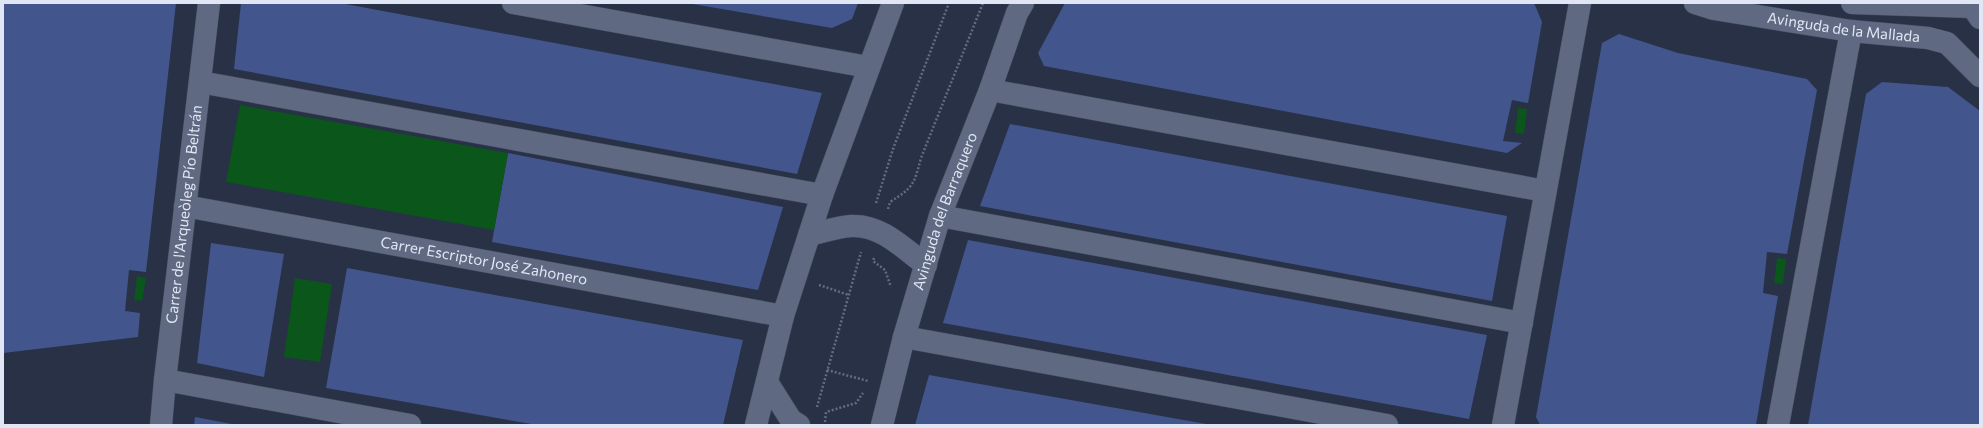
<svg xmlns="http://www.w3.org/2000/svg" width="1983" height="428" viewBox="0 0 1983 428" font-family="Commissioner,sans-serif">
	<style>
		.grass { fill: #42568d }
		.building { fill: #0a561b }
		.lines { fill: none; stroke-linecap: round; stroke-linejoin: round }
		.minor-casing { stroke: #474e60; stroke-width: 23 }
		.tertiary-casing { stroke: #474e60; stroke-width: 23 }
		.path { stroke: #646c7f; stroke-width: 2.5; stroke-dasharray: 2 2; stroke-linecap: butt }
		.minor { stroke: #5f6981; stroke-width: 22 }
		.tertiary { stroke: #5f6981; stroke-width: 22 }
		.labels { text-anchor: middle; stroke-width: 3; stroke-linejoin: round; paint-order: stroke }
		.street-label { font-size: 15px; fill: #e0e6f4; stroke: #1f273c }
	</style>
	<rect width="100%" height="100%" fill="#283146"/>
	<!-- grass -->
	<path class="grass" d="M3,3H176L146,272L129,270L125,311L140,313L138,337L3,353Z
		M241,3H340L822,93L797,174L234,69Z
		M687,3H858L852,19L832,28Z
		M1065,3H1534L1542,22L1528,103L1512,100L1503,141L1522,143L1507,153L1044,66L1038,53Z
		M1619,34L1678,53L1807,79L1817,90L1787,254L1767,252L1763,293L1778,296L1756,425H1540L1536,417L1602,43Z
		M1882,82L1948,87L1980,111V425H1808L1866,94Z
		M1010,124L1507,216L1492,301L980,206Z
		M508,153L783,207L758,290L492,242Z
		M968,240L1487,335L1469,419L943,323Z
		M211,243L284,254L264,377L197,363Z
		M347,268L743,340L723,425H537L326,388Z
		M929,375L1212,425H915Z
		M195,417L237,425H194Z"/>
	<!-- building -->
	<path class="building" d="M240,105L508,153L494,230L226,182Z
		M1518,108L1527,109L1524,134L1515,133Z
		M1777,258L1786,259L1783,284L1774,283Z
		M137,276L146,278L142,301L134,300Z
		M295,278L332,284L320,362L284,357Z"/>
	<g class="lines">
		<!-- minor casing -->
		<g class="minor-casing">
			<g id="minor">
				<path d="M513,3L868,67"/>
				<path id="s1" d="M1695,3L1714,9L1851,31L1928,38L1947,43L1980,76"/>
				<path d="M1852,3L1972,7"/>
				<path d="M200,82L822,195"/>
				<path d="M990,90L1545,191"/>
				<path id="s2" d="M185,206L783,316"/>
				<path d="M940,216L1522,323"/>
				<path d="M809,235C822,232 837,227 851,226C881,224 904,249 926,265"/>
				<path d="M904,337L1387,425"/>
				<path d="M165,380L410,425"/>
				<path d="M767,382L791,420L799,425"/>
				<path id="s3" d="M161,425L165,380L209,3"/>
				<path d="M756,425L783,316L822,195L893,3"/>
				<path id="s4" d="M882,425L904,337L940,216L990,90L1017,13L1023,3"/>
				<path d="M1503,425L1580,3"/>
				<path d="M1778,425L1851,31"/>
			</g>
		</g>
		<!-- tertiary casing -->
		<g class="tertiary-casing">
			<path id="tertiary" d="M1970,3L1980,18"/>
		</g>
		<!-- path -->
		<path class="path" d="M876,203L893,149L949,3
			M888,209L890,202C914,187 914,184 921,158L983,3
			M874,258L873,261L885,270L891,287
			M819,285L849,295
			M827,370L868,381
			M817,407L861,252
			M825,422L826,412L856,403L863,393"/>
		<!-- minor -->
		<use href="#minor" class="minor"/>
		<!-- tertiary -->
		<use href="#tertiary" class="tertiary"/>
	</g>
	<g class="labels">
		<!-- street labels -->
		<g class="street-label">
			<text dy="5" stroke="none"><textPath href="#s1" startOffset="151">Avinguda de la Mallada</textPath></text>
			<text dy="5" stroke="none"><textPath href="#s4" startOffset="223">Avinguda del Barraquero</textPath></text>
			<text dy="5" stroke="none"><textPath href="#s3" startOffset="212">Carrer de l'Arqueòleg Pío Beltrán</textPath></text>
			<text dy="5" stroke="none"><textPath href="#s2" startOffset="304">Carrer Escriptor José Zahonero</textPath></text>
		</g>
	</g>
	<!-- border -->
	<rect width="1983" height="428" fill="none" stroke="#e0e6f4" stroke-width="8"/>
</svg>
